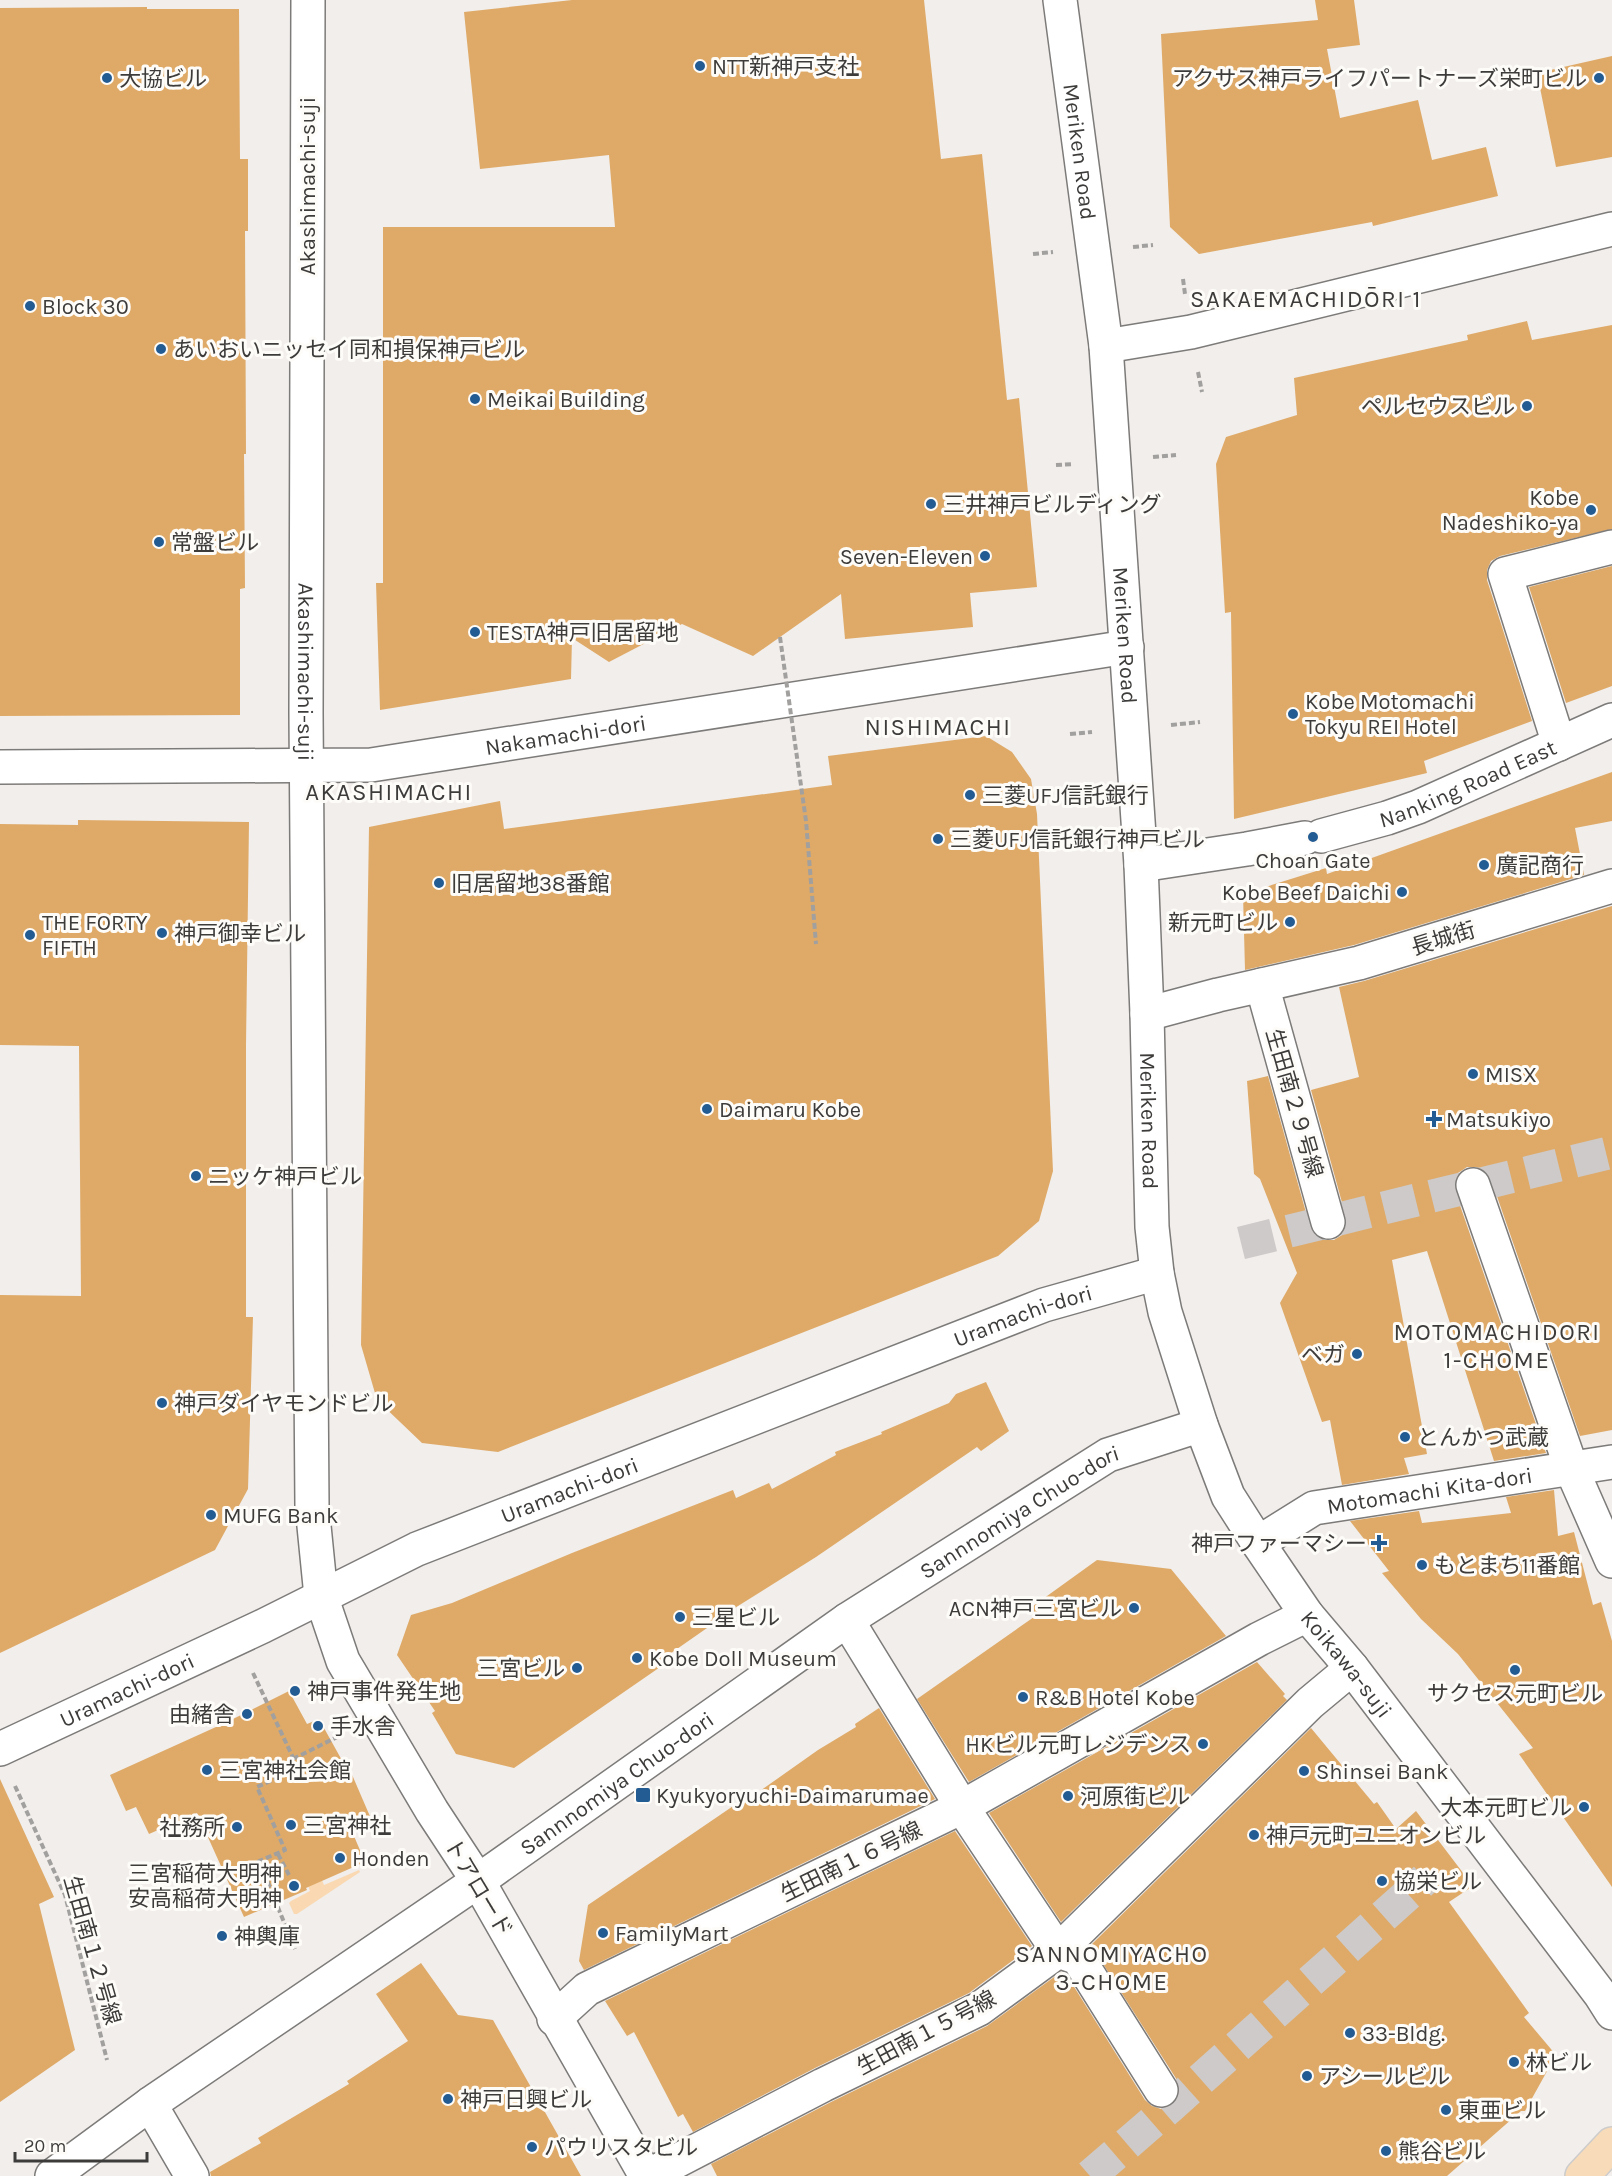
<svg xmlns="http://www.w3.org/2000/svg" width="1612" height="2176" viewBox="0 0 1612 2176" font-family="Karla,'Noto Sans JP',sans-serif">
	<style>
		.green { fill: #fad9b2 }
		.building { fill: #dfaa68 }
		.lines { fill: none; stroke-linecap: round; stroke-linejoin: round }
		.minor-tunnel { stroke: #cdcac9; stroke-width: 33; stroke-dasharray: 33 16; stroke-linecap: butt }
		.minor-casing { stroke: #7d7b79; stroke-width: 36 }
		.major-casing { stroke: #cdcccc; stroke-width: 36 }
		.path { stroke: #a2a09e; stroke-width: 4; stroke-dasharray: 6 3; stroke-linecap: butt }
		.minor { stroke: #fff; stroke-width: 33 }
		.major { stroke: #f8dbb8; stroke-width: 33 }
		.path-bridge { stroke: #a2a09e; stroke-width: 4; stroke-dasharray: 6 3; stroke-linecap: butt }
		.poi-dot { fill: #235b93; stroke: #fefcf9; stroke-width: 2 }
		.labels { text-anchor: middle; stroke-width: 6; stroke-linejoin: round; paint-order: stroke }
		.poi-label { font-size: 22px; fill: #3d3c3b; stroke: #fefcf9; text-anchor: start }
		.street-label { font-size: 22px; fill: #3d3c3b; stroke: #fefcf9 }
		.neighbourhood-label { font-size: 24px; letter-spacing: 1.5px; fill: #3d3c3b; stroke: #fefcf9 }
	</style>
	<rect width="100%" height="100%" fill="#f1eeec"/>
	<!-- green -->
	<path class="green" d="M310,1852L324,1885L359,1870L360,1872L297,1914H294L289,1903L291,1901L310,1891L297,1858Z"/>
	<!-- building -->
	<path class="building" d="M572,0H924L941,159L982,154L1007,400L1019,398L1037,587L970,593L973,627L845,639L841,594L753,656L682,624L609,662L572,638L571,679L380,710L376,583H383V227H615L609,155L480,169L464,12Z
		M1315,0H1354L1360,45L1327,49L1340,118L1418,100L1432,160L1486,147L1498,196L1373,226L1372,222L1199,254L1170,227L1161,34L1318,20Z
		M147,7V9H239L240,159H248V231H245L246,454H244L245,588L240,589V715L0,716V8Z
		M1612,56V157L1556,167L1537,73Z
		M1527,321L1532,340L1612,325V529L1500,556L1491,561L1487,570V580L1532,721L1424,761L1427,773L1234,819L1231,612L1225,613L1216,464L1226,437L1297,415L1294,378L1468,340L1467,335Z
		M1612,566V686L1566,703L1529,587Z
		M986,736L1012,752L1031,779L1037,814L1053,1171L1039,1221L998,1256L498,1452L422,1443L377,1400L361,1345L369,827L500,801L504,829L832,785L828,756Z
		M1612,772V821L1575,828L1584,875L1354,945L1245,970L1243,894L1326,868L1327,874Z
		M78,820L249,822L246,1045V1317H253L248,1489L215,1550L0,1653V1295L81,1296L79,1046L0,1045V824L78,825Z
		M1612,906V1430L1580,1436L1491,1179L1485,1170L1476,1167H1467L1458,1173L1455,1182V1191L1546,1453L1494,1461L1427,1251L1392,1260L1427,1454L1404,1458L1409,1474L1342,1485L1330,1420L1322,1422L1280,1303L1297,1273L1260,1179L1254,1174L1247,1081L1268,1076L1310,1227L1315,1235L1323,1240H1334L1342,1235L1346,1227V1217L1311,1090L1359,1077L1339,987L1364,981Z
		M986,1382L1009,1431L981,1451L977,1447L816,1557L730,1611V1612L664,1658L666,1663L514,1768L456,1754L432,1713L435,1711L397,1655L411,1615L452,1603L572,1553L733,1490L736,1498L769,1483L772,1489L836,1455L835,1452L882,1434L881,1432L949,1403L956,1394Z
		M1554,1490L1558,1536L1574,1532L1593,1605L1601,1602L1612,1641V1887L1519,1754L1533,1748L1458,1654L1421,1619L1382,1573L1389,1571L1350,1521L1419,1511L1422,1523L1511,1513L1506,1497Z
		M1097,1560L1171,1569L1226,1636L969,1782L917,1699L1034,1617L1029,1609Z
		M1257,1662L1285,1694L1283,1696L1287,1700L1061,1922L989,1813Z
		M289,1691L307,1724L319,1719L344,1764L347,1763L372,1821L351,1829L365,1862L306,1888L307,1890L244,1917L197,1813L149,1834L136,1807L126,1811L110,1775L227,1722Z
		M879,1708L935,1799L584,1970L579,1961L588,1905L742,1800L743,1803L818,1750L856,1727L855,1724Z
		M1311,1728L1374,1804L1377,1802L1396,1829L1416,1811L1473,1886L1449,1902L1529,2013L1524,2017L1556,2055L1525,2111H1521L1447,2176H717L711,2164L831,2102L987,2026L1061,1972L1066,1974L1145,2100L1152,2106L1161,2109L1171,2106L1177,2099L1180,2090L1177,2080L1091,1945Z
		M0,1779L54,1897L39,1904L75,2050L0,2102Z
		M955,1831L1032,1946L969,1993L815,2068L693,2132L683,2114L678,2117L634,2032L627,2036L605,2001Z
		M421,1963L458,2015L493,2020L581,2176H211L210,2172L261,2143L258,2138L349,2084L347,2081L408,2041L376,1994Z"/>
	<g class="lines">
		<!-- minor-tunnel -->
		<path class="minor-tunnel" d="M1241,1243L1612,1152
			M1090,2176L1171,2106L1425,1879"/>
		<!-- minor casing -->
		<g class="minor-casing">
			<g id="minor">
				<path id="s1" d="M308,0L306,713L312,1506L321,1596L343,1661L432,1811L478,1881L646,2176"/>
				<path id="s2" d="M1060,0L1106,346L1141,865L1147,1014L1152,1227L1157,1273L1165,1312L1201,1425L1228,1496L1258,1543L1307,1615L1352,1668L1600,1994L1612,2013"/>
				<path d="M1106,346L1191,332L1612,229"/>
				<path d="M1559,744L1505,574L1612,547"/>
				<path id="s3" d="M0,767L371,765L1127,647"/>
				<path id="s4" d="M1321,836L1387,818L1418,807L1612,720"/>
				<path d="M1141,865L1247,849L1305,838"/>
				<path d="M1262,985L1328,1222"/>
				<path d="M1147,1014L1218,995L1359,963L1612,886"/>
				<path d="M1473,1185L1572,1470L1612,1561"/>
				<path id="s5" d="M1258,1543L1314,1508L1612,1462"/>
				<path d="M847,1620L962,1807L1058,1951L1078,1958L1161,2090"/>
				<path id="s6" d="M0,1749L263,1626L417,1549L1044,1305L1157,1273"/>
				<path d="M554,2019L587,1989L962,1807L1259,1639L1307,1615"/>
				<path d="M150,2104L192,2176"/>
				<path id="s7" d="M52,2176L150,2104L478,1881L847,1620L1108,1455L1201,1425"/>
				<path d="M648,2176L823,2085L979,2009L1058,1951L1310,1703L1352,1668"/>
			</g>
		</g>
		<!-- major casing -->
		<g class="major-casing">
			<path id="major" d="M1582,2176L1612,2144"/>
		</g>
		<!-- path -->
		<path class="path" d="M1133,247L1153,245
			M1033,254L1053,252
			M1183,279L1185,294
			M1198,372L1202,392
			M1153,457L1176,455
			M1056,465L1074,464
			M1171,725L1200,722
			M1070,734L1092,732
			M253,1673L298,1768L257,1787L285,1850L259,1861L295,1949
			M293,1759L341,1735
			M15,1786L65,1895L107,2060
			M278,1854L289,1875"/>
		<!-- minor -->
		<use href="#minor" class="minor"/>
		<!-- major -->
		<use href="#major" class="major"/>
		<!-- path-bridge -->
		<path class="path-bridge" d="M780,637L806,821L816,944"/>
	</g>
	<!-- markers -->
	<g class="poi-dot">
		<circle cx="700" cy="66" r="6"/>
		<circle cx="107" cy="78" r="6"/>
		<circle cx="1599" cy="78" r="6"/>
		<circle cx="30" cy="306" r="6"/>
		<circle cx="161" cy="349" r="6"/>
		<circle cx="475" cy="399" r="6"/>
		<circle cx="1527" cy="406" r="6"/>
		<circle cx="931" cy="504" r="6"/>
		<circle cx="1591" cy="510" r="6"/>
		<circle cx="159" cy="542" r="6"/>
		<circle cx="985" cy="556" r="6"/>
		<circle cx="475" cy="632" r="6"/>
		<circle cx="1293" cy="714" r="6"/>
		<circle cx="970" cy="795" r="6"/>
		<circle cx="1313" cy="837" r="6"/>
		<circle cx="938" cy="839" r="6"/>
		<circle cx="1484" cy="865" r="6"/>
		<circle cx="439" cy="883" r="6"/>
		<circle cx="1402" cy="892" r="6"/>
		<circle cx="1290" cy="922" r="6"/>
		<circle cx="162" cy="933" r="6"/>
		<circle cx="30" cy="935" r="6"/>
		<circle cx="1473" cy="1074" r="6"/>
		<circle cx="707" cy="1109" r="6"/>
		<path d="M1431 1110h6v6h6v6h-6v6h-6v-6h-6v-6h6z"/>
		<circle cx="196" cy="1176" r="6"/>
		<circle cx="1357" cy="1354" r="6"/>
		<circle cx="162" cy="1403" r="6"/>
		<circle cx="1405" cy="1437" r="6"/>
		<circle cx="211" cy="1515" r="6"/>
		<path d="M1376 1534h6v6h6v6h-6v6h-6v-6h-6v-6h6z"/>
		<circle cx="1422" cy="1565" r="6"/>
		<circle cx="1134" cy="1608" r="6"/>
		<circle cx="680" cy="1617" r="6"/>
		<circle cx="637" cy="1658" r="6"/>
		<circle cx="577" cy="1668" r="6"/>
		<circle cx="1515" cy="1670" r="6"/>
		<circle cx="295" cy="1691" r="6"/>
		<circle cx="1023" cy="1697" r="6"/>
		<circle cx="247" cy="1714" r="6"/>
		<circle cx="318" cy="1726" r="6"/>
		<circle cx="1203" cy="1744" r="6"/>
		<circle cx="207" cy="1770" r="6"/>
		<circle cx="1304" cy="1771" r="6"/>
		<rect x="635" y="1787" width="16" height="16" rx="3"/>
		<circle cx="1068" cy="1796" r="6"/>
		<circle cx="1584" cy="1807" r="6"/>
		<circle cx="291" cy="1825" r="6"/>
		<circle cx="237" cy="1827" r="6"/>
		<circle cx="1254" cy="1835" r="6"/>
		<circle cx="340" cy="1858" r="6"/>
		<circle cx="1382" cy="1881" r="6"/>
		<circle cx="294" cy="1886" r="6"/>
		<circle cx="603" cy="1933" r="6"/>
		<circle cx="222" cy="1936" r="6"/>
		<circle cx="1350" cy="2033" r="6"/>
		<circle cx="1514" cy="2062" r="6"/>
		<circle cx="1307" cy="2076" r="6"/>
		<circle cx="448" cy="2099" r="6"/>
		<circle cx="1446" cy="2110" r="6"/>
		<circle cx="532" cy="2147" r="6"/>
		<circle cx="1386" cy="2151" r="6"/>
	</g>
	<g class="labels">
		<!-- poi labels -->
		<g class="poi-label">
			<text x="712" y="74">NTT新神戸支社</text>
			<text x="119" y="86">大協ビル</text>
			<text x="1587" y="86" text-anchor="end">アクサス神戸ライフパートナーズ栄町ビル</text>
			<text x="42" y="314">Block 30</text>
			<text x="173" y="357">あいおいニッセイ同和損保神戸ビル</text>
			<text x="487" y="407">Meikai Building</text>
			<text x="1515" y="414" text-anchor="end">ペルセウスビル</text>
			<text x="1579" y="505" text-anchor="end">Kobe<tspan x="1579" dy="25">Nadeshiko-ya</tspan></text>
			<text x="943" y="512">三井神戸ビルディング</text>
			<text x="171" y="550">常盤ビル</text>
			<text x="973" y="564" text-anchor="end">Seven-Eleven</text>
			<text x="487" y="640">TESTA神戸旧居留地</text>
			<text x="1305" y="709">Kobe Motomachi<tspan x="1305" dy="25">Tokyu REI Hotel</tspan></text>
			<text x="982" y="803">三菱UFJ信託銀行</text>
			<text x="950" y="847">三菱UFJ信託銀行神戸ビル</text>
			<text x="1313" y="868" text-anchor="middle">Choan Gate</text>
			<text x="1496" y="873">廣記商行</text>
			<text x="451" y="891">旧居留地38番館</text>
			<text x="1390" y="900" text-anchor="end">Kobe Beef Daichi</text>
			<text x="42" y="930">THE FORTY<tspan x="42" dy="25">FIFTH</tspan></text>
			<text x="1278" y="930" text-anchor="end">新元町ビル</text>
			<text x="174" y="941">神戸御幸ビル</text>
			<text x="1485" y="1082">MISX</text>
			<text x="719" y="1117">Daimaru Kobe</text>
			<text x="1446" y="1127">Matsukiyo</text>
			<text x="208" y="1184">ニッケ神戸ビル</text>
			<text x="1345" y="1362" text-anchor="end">ベガ</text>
			<text x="174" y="1411">神戸ダイヤモンドビル</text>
			<text x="1417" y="1445">とんかつ武蔵</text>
			<text x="223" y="1523">MUFG Bank</text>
			<text x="1367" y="1551" text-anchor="end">神戸ファーマシー</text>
			<text x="1434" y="1573">もとまち11番館</text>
			<text x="1122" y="1616" text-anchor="end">ACN神戸三宮ビル</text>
			<text x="692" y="1625">三星ビル</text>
			<text x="649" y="1666">Kobe Doll Museum</text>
			<text x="565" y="1676" text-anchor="end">三宮ビル</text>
			<text x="307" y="1699">神戸事件発生地</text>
			<text x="1515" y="1701" text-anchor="middle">サクセス元町ビル</text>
			<text x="1035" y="1705">R&amp;B Hotel Kobe</text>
			<text x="235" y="1722" text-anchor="end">由緒舎</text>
			<text x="330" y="1734">手水舎</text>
			<text x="1191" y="1752" text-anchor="end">HKビル元町レジデンス</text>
			<text x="219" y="1778">三宮神社会館</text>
			<text x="1316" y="1779">Shinsei Bank</text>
			<text x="656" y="1803">Kyukyoryuchi-Daimarumae</text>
			<text x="1080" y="1804">河原街ビル</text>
			<text x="1572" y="1815" text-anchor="end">大本元町ビル</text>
			<text x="303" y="1833">三宮神社</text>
			<text x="225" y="1835" text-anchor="end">社務所</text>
			<text x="1266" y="1843">神戸元町ユニオンビル</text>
			<text x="352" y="1866">Honden</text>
			<text x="282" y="1881" text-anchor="end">三宮稲荷大明神<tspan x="282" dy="25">安高稲荷大明神</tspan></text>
			<text x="1394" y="1889">協栄ビル</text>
			<text x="615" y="1941">FamilyMart</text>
			<text x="234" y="1944">神輿庫</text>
			<text x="1362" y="2041">33-Bldg.</text>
			<text x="1526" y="2070">林ビル</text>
			<text x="1319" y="2084">アシールビル</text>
			<text x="460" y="2107">神戸日興ビル</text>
			<text x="1458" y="2118">東亜ビル</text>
			<text x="544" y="2155">パウリスタビル</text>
			<text x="1398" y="2159">熊谷ビル</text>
		</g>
		<!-- street labels -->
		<g class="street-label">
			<text dy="8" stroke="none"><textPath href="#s2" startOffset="153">Meriken Road</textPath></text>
			<text transform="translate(307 186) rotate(-90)" y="8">Akashimachi-suji</text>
			<text dy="8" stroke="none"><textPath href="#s2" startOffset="639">Meriken Road</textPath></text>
			<text dy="8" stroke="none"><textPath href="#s1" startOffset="672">Akashimachi-suji</textPath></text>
			<text dy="8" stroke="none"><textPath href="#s3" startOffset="568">Nakamachi-dori</textPath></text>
			<text dy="8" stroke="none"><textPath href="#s4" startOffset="156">Nanking Road East</textPath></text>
			<text transform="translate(1443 938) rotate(-17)" y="8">長城街</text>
			<text transform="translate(1295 1103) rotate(74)" y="8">生田南２９号線</text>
			<text dy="8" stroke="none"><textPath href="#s2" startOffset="1125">Meriken Road</textPath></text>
			<text dy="8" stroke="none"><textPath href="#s6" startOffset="1112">Uramachi-dori</textPath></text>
			<text dy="8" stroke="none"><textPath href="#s6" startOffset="626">Uramachi-dori</textPath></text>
			<text dy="8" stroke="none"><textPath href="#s5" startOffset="183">Motomachi Kita-dori</textPath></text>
			<text dy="8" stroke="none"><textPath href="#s7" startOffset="1174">Sannnomiya Chuo-dori</textPath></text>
			<text dy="8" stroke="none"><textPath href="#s2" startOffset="1718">Koikawa-suji</textPath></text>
			<text dy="8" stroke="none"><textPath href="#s6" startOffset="140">Uramachi-dori</textPath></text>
			<text dy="8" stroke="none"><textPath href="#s7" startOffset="688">Sannnomiya Chuo-dori</textPath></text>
			<text transform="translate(851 1861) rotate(-26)" y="8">生田南１６号線</text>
			<text transform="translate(479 1887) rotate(59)" y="8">トアロード</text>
			<text transform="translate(93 1950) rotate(74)" y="8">生田南１２号線</text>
			<text transform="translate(926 2032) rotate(-28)" y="8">生田南１５号線</text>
		</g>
		<!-- neighbourhood labels -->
		<g class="neighbourhood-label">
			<text x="1306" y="307">SAKAEMACHIDŌRI 1</text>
			<text x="938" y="735">NISHIMACHI</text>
			<text x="389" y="800">AKASHIMACHI</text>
			<text x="1497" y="1340">MOTOMACHIDORI<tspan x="1497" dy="28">1-CHOME</tspan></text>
			<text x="1112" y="1962">SANNOMIYACHO<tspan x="1112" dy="28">3-CHOME</tspan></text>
		</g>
	</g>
	<!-- scale -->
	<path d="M15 2152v9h132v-9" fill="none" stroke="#3d3c3b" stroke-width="3"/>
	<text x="24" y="2152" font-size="18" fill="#3d3c3b" stroke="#fefcf9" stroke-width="4.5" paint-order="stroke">20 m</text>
</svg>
